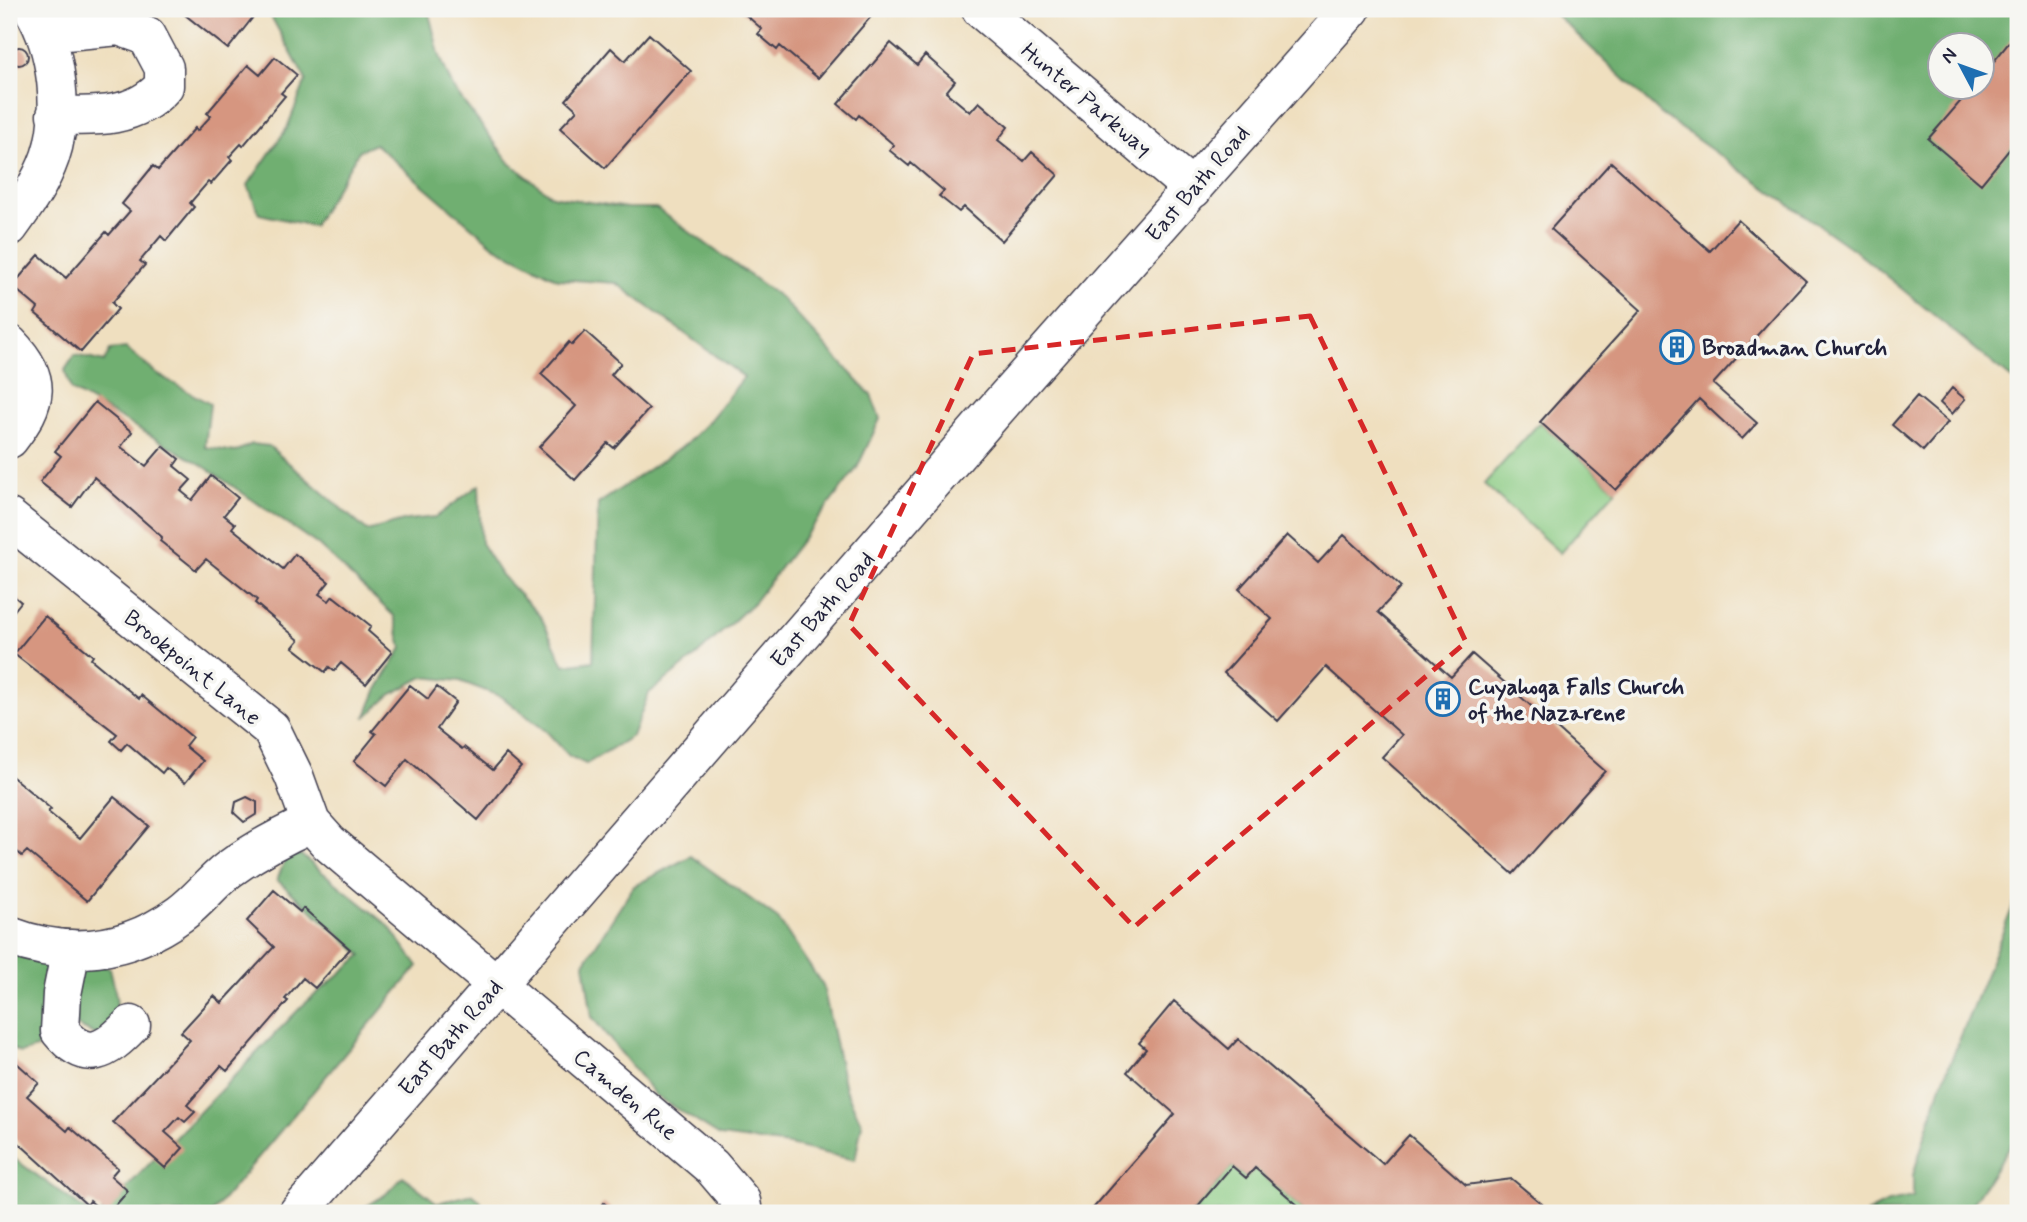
<svg xmlns="http://www.w3.org/2000/svg" width="2027" height="1222" viewBox="0 0 2027 1222" font-family="Mynerve,sans-serif">
	<style>
		.green { fill: #8bcb83; stroke: #56765f; stroke-width: 2 }
		.forest { fill: #70af71; stroke: #496856; stroke-width: 2; fill-rule: evenodd }
		.building { fill: #d69680 }
		.lines { fill: none; stroke-linecap: round; stroke-linejoin: round }
		.minor-casing { stroke: #413e4f; stroke-width: 41 }
		.minor { stroke: #fff; stroke-width: 38 }
		.marked { fill: none; stroke: #d62828; stroke-width: 5; stroke-dasharray: 14 9; stroke-linejoin: round }
		.labels { text-anchor: middle; stroke-width: 7; stroke-linejoin: round; paint-order: stroke }
		.street-label { font-size: 23px; fill: #22223b; stroke: #f6f6f2 }
		.poi-label { font-size: 23px; font-weight: bold; fill: #22223b; stroke: #f6f6f2; text-anchor: start }
	</style>
	<rect width="100%" height="100%" fill="#f6f6f2"/>
	<filter id="ink" filterUnits="userSpaceOnUse"><feTurbulence type="fractalNoise" baseFrequency=".0143" numOctaves="2"/><feDisplacementMap in="SourceGraphic" scale="14" xChannelSelector="R" yChannelSelector="G"/><feConvolveMatrix kernelMatrix="1 2 1 2 8 2 1 2 1" color-interpolation-filters="sRGB"/></filter>
	<filter id="wash" filterUnits="userSpaceOnUse"><feTurbulence type="fractalNoise" baseFrequency=".00686" numOctaves="4" result="noise"/><feDisplacementMap in="SourceGraphic" scale="28" xChannelSelector="R" yChannelSelector="G"/><feGaussianBlur stdDeviation="1.57" result="paint"/><feColorMatrix in="noise" values="0 0 0 0 0 0 0 0 0 0 0 0 0 0 0 0 0 1.4 0 .05"/><feComposite in="paint" operator="in"/></filter>
	<g filter="url(#wash)">
		<rect width="100%" height="100%" fill="#efdfbf"/>
		<!-- green -->
		<path class="green" d="M1540,422L1616,490L1560,553L1484,484Z
			M1232,1166L1246,1178L1255,1168L1307,1213H1192Z"/>
		<!-- forest -->
		<path class="forest" d="M267,9H428L439,54L453,88L511,164L552,196L627,208H656L780,297L871,395L880,419L857,468L754,602L694,658L649,693L632,736L586,764L569,756L547,732L502,697L460,681L423,677L390,695L365,718L376,691L402,648L394,616L318,545L202,465L71,390L65,370L75,355L104,362L110,350L126,348L157,374L210,404L205,447L235,452L252,444L269,446L367,531L407,520L436,517L479,485L481,543L501,575L541,617L564,665L593,661L598,504L686,444L708,422L744,377L616,283L558,279L494,246L375,144L359,151L313,226L259,214L248,185L287,128L306,80Z
			M1550,9H2018V384L1858,253L1661,114ZM1940,46H1982V88H1940Z
			M287,855H301L388,925L418,966L212,1213H102L302,1006L362,955L277,880Z
			M691,856L778,919L823,986L845,1089L862,1124L855,1160L789,1145L720,1136L656,1096L592,1017L584,963L634,886Z
			M2018,894V1134L1966,1213H1866L1888,1202L1913,1197V1175L1940,1088Z
			M9,941L64,967L37,1048L20,1053L9,1047Z
			M91,962L110,968C116,992 123,1020 109,1041L73,1024L67,991Z
			M9,1155L89,1213H9Z
			M403,1176L437,1203L472,1194L481,1201L479,1213H356L386,1194Z"/>
		<g id="blocks">
			<!-- building -->
			<path class="building" d="M187,9H253L257,12L228,49L184,14Z
				M739,9H871L875,12L818,78L780,46L777,50L758,34L762,29Z
				M649,34L691,71L605,168L560,128L577,110L566,100L611,48L625,61Z
				M2015,35L2018,38V139L1981,184L1928,139L1972,88H1982V76Z
				M891,43L917,65L925,55L955,81L946,92L970,112L979,102L1008,127L998,140L1024,161L1032,152L1058,175L1002,241L964,207L959,212L939,196L944,191L911,163L909,166L889,150L894,145L859,115L856,119L838,104Z
				M10 56a9 9 0 1 1 18 0a9 9 0 1 1-18 0Z
				M275,57L297,75L281,93L285,96L243,146L241,144L229,157L232,160L211,184L208,182L190,203L194,207L166,241L161,236L140,261L145,265L112,303L118,309L81,352L35,313L38,308L12,286L39,255L66,278L106,232L109,235L130,211L122,204L153,166L158,170L195,128L197,131L211,116L207,113L248,65L260,75Z
				M1611,162L1710,251L1738,220L1806,281L1713,384L1757,423L1742,439L1699,399L1616,490L1540,422L1641,310L1551,229Z
				M585,331L621,363L611,375L649,409L614,448L608,443L575,480L539,447L576,406L541,374L569,342L572,345Z
				M1952,388L1965,399L1952,414L1940,403Z
				M1917,396L1948,422L1923,451L1892,425Z
				M95,402L132,432L121,447L146,466L163,446L179,459L174,466L191,480L181,491L192,500L211,476L238,498L224,515L235,524L232,528L283,569L295,554L329,582L319,594L329,601L333,596L371,626L368,631L392,652L366,684L341,663L334,671L329,667L325,672L293,647L299,640L255,603L257,600L206,559L196,570L160,541L162,537L94,477L72,507L40,482L61,456L55,451Z
				M1287,535L1318,563L1344,535L1401,587L1378,612L1451,677L1472,654L1605,771L1513,874L1382,757L1402,735L1326,667L1278,721L1224,673L1272,619L1239,589Z
				M9,592L21,602L9,617Z
				M45,616L93,656L91,659L139,699L141,695L192,737L185,746L203,761L185,783L166,768L162,773L127,743L121,750L111,741L117,734L14,654Z
				M410,685L428,699L437,687L456,702L437,729L462,749L464,747L493,770L506,754L521,767L478,820L407,759L386,786L354,761L376,734L372,731Z
				M9,774L51,809L48,812L80,838L114,797L149,826L87,901L27,851L22,856L9,845Z
				M247,797L257,802V814L244,822L234,813L236,802Z
				M274,890L300,912L303,908L350,949L315,988L303,978L285,999L288,1001L227,1071L221,1066L187,1105L195,1112L185,1122L179,1117L165,1132L183,1148L165,1168L113,1122L190,1040L181,1032L214,996L222,1003L274,947L247,921Z
				M1174,1001L1229,1049L1238,1039L1383,1164L1409,1135L1466,1185L1512,1179L1548,1209L1544,1213H1307L1255,1168L1246,1178L1232,1166L1192,1213H1089L1175,1114L1127,1072L1146,1049L1139,1043Z
				M9,1056L39,1083L27,1096L67,1131L70,1127L118,1168L111,1176L128,1191L109,1213H104L90,1201L87,1205L9,1134Z
				M604,1203L616,1213H596Z"/>
		</g>
	</g>
	<g filter="url(#ink)">
		<use href="#blocks" fill-opacity="0" stroke="#413e4f" stroke-width="2"/>
		<g class="lines">
			<!-- minor casing -->
			<g class="minor-casing">
				<path id="minor" d="M981,9L1193,189
					M45,33L119,26L147,36L164,68V86C136,118 96,117 56,115
					M9,227C25,205 41,183 50,157C65,113 57,48 33,9
					M9,344C43,379 38,402 9,439
					M9,518L271,729L294,776L311,823L329,843L712,1167L741,1201L743,1213
					M9,936C69,959 128,952 180,914C198,901 211,883 228,870C254,851 282,836 311,823
					M71,949L62,994L60,1031C87,1064 106,1051 131,1025
					M298,1213L990,416L1351,9"/>
			</g>
			<!-- minor -->
			<use href="#minor" class="minor"/>
		</g>
	</g>
	<!-- marked area -->
	<path class="marked" d="M1310,316L1466,642L1134,927L849,625L973,354Z"/>
	<!-- icons -->
	<defs>
		<g id="building-ring" transform="scale(1.75)"><circle r="9.5" fill="#f6f6f2" stroke="#1f6fb2" stroke-width="1.5"/><path d="M-4-6H4V6H1V3H-1V6H-4ZM-2.5-4.3h1.7v1.8h-1.7ZM.8-4.3h1.7v1.8H.8ZM-2.5-1h1.7V.8h-1.7ZM.8-1h1.7V.8H.8Z" fill="#1f6fb2"/></g>
	</defs>
	<g fill-rule="evenodd">
		<use href="#building-ring" x="1677" y="347"/>
		<use href="#building-ring" x="1443" y="699"/>
	</g>
	<g class="labels">
		<!-- street labels -->
		<g class="street-label">
			<text transform="translate(1087 99) rotate(40)" y="8">Hunter Parkway</text>
			<text transform="translate(1197 183) rotate(-49)" y="8">East Bath Road</text>
			<text transform="translate(822 609) rotate(-49)" y="8">East Bath Road</text>
			<text transform="translate(193 667) rotate(39)" y="8">Brookpoint Lane</text>
			<text transform="translate(450 1037) rotate(-49)" y="8">East Bath Road</text>
			<text transform="translate(626 1094) rotate(40)" y="8">Camden Rue</text>
		</g>
		<!-- poi labels -->
		<g class="poi-label">
			<text x="1702" y="355">Broadman Church</text>
			<text x="1468" y="694">Cuyahoga Falls Church<tspan x="1468" dy="26">of the Nazarene</tspan></text>
		</g>
	</g>
	<!-- margin -->
	<rect width="2027" height="1222" fill="none" stroke="#f6f6f2" stroke-width="35"/>
	<!-- north arrow -->
	<g transform="translate(1961 66) rotate(311)"><circle r="33" fill="#f6f6f2" stroke="#a1a1a9" stroke-width="2"/>
	<path d="M0-5L12 26L0 18L-12 26Z" fill="#1f6fb2"/>
	<text y="-10" font-size="19" font-weight="bold" text-anchor="middle" fill="#22223b">N</text>
	</g>
</svg>
